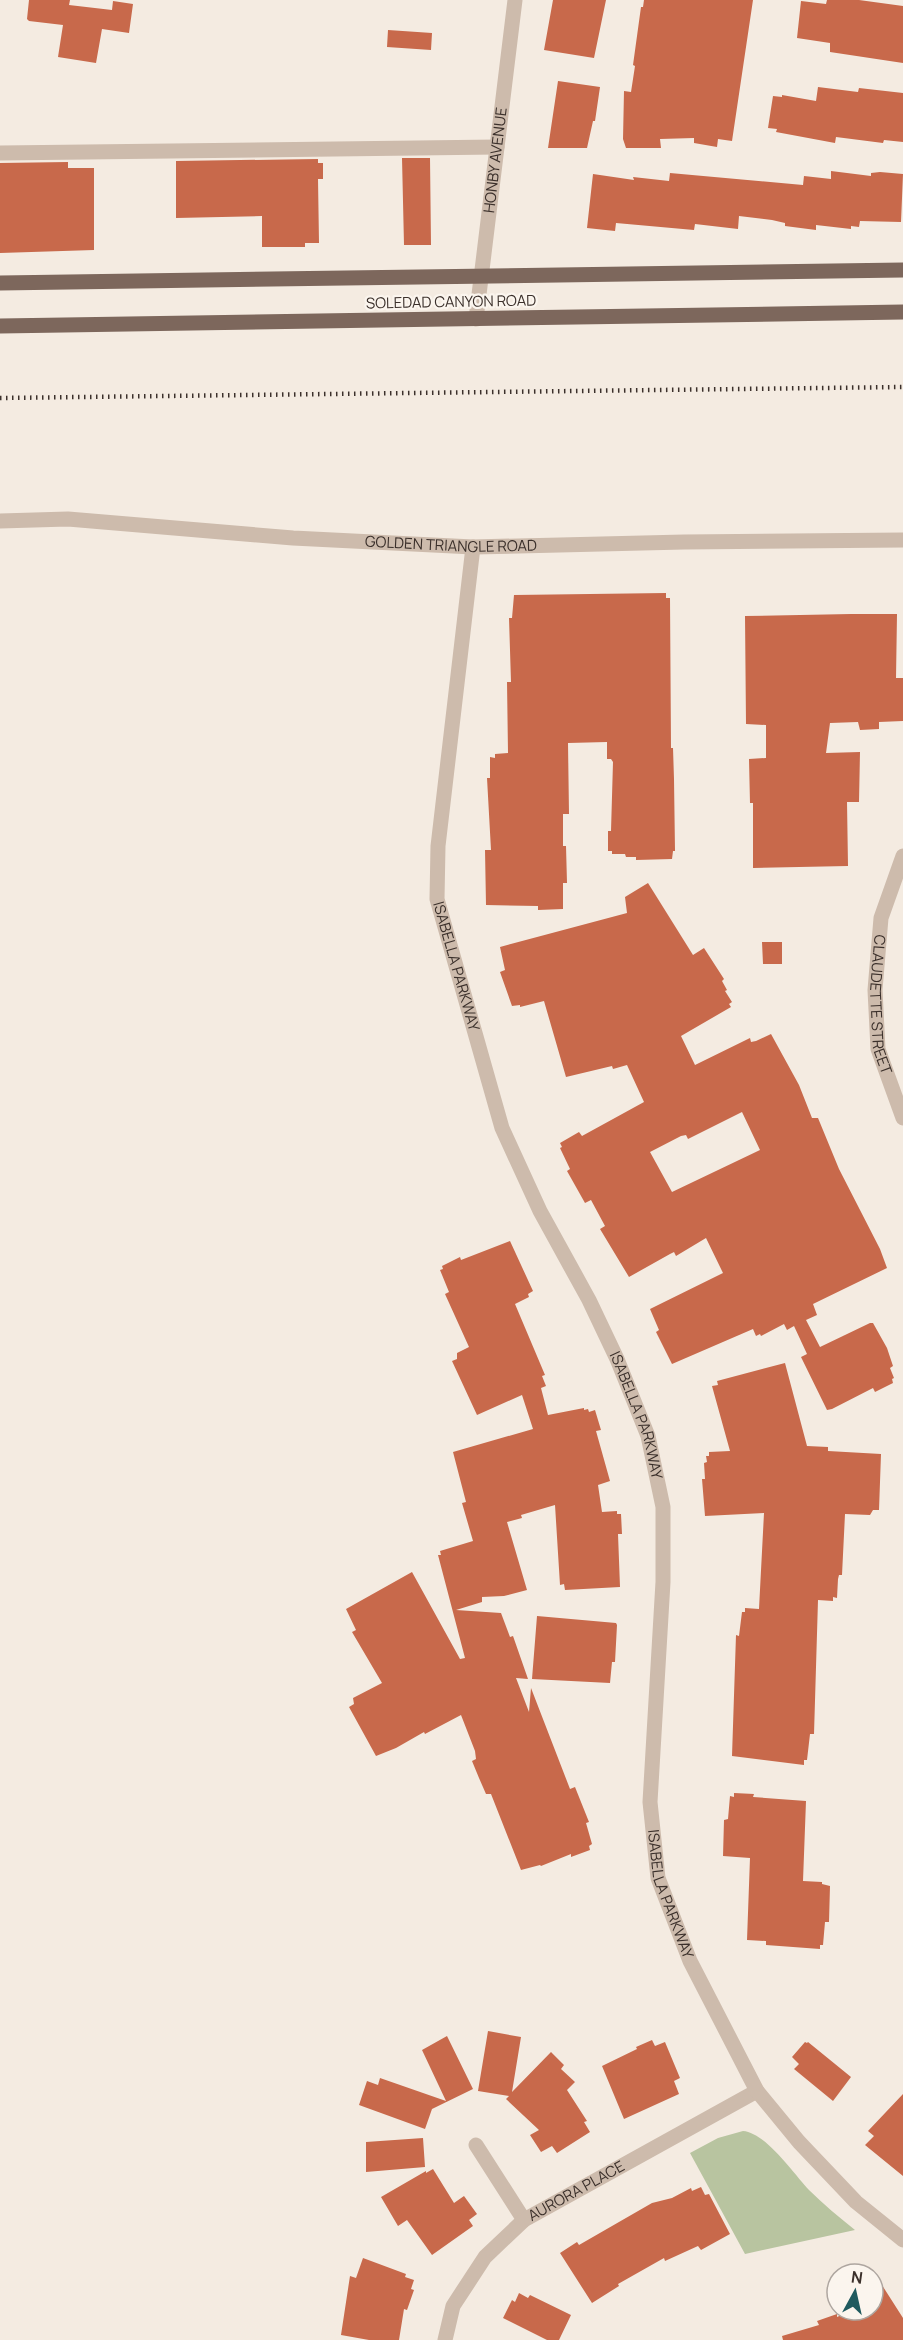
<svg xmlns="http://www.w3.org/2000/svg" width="903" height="2340" viewBox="0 0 903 2340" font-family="Manrope,sans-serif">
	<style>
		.green { fill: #b8c4a0 }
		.building { fill: #c8694b; fill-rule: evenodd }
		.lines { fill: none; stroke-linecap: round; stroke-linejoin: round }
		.minor { stroke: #cdbbac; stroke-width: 15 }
		.tertiary { stroke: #cdbbac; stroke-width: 15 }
		.primary { stroke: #7d675c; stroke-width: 15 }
		.rail { stroke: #3b302b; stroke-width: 4.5; stroke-dasharray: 1.5 4.5; stroke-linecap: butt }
		.labels { text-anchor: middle; stroke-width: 4.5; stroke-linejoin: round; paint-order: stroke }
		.street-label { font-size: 15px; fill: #3b302b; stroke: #fbf5ee }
	</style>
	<rect width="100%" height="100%" fill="#f4ebe1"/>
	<!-- green -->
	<path class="green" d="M743,2131C766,2133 793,2173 809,2190C823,2204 839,2217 855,2230L745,2254L690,2153L718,2138Z"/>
	<!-- building -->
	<path class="building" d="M29,0H70L69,5L112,10L113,1L133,4L129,33L102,29L96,63L58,57L63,25L29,21L27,19Z
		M553,0H606L594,58L544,50Z
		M644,0H753L732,141L718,139L717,147L694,143V138L660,139L661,148H626L623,139L624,91L631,92L635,66L633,65L641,7H643Z
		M827,0H859L903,6V63L830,52V43L797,38L801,1L826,4Z
		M388,30L432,33L431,50L387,47Z
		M558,81L600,87L595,121H593L587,148H548Z
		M818,87L858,92L859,88L903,93V142L884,140L883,143L836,137L835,143L776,132L777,129L768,128L773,96L782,97V95L816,101Z
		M402,158H430L431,245H404Z
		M318,159V163H323V179H318L319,243H305V247H262V216L176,218V161Z
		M68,162V168H94V250L0,253V163Z
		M831,171L871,176V173L880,172L903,174L901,222L860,221L859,227L851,226V229L816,225V230L785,226V223L772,220L739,216L738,229L695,224L694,230L616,223L615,231L587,228L593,174L634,180L633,177L669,181L670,173L803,185L804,176L831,179Z
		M666,593V598H670L671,748H673L674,779L675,851H673L672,859L636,860V857H626L625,854H612V851H608V831H611L613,762L611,759H607V742L568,743L569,814H563V846H566L567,883H563V909L538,910V906L486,905L485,850H491L487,778H490V757L495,758V754L508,753L507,682H511L509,618H512L514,595Z
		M851,614H897L896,678H903V721L879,722V729L860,730L858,722L830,723L826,753L860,752L859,802H847L848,866L753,868V803H750L749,759L766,758V725L746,724L745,616Z
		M648,883L693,955L704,948L724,979L722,981L727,990L725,991L732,1002L729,1004L731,1007L681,1036L695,1065L750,1038L751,1042L756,1041L771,1034L799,1085L812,1118H818L839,1169L880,1249L887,1268L813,1304L817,1315L806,1320L820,1347L870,1323H873L887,1348L893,1366L890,1368L894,1378L892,1379L893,1383L875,1392L873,1388L832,1409L827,1410L801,1357L807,1354L794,1326L787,1330L784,1324L761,1336L760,1334L756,1336L753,1329L672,1364L656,1332L659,1330L650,1309L723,1273L706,1238L676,1256L674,1252L670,1254L629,1277L600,1229L605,1226L591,1200L585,1203L567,1171L570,1169L560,1148L562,1147L560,1143L579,1132L582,1136L644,1102L627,1065L613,1069L612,1066L566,1077L544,1001L520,1007V1005L512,1006L500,972L505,970L500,947L627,913L625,897ZM742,1112L760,1150L672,1192L650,1152L681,1136L686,1135L688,1139Z
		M762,942H782V964H763Z
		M510,1241L533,1291L528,1294L529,1297L515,1304L545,1375L542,1376L546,1386L541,1388L548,1415L584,1408V1410L588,1409L589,1412L595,1410L601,1430L596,1431L610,1481L598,1485L602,1512L617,1511V1514H621L622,1534H618L620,1587L565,1590L564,1584L560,1585L555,1505L521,1515L522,1518L507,1522L527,1590L504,1596L482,1597V1602L456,1610L501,1613L510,1637L513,1636L528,1679L516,1678L529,1712L531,1688L570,1789L575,1787L589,1822L586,1823L592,1844L589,1846L590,1850L571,1857V1854L541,1866L540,1865L521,1870L491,1794H486L479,1778L472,1761L476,1759L475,1751L461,1715L425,1734L424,1732L396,1748L376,1756L349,1707L354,1704L353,1698L382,1683L352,1632L356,1630L346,1609L412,1572L460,1659L465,1658L438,1555H441L440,1551L473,1541L462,1503L466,1502L453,1452L533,1429L522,1395L477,1415L452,1361L457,1359V1353L469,1347L445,1294L449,1292L440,1270L443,1269L442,1266L460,1257L461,1260Z
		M785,1363L807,1446L828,1447V1451L881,1454L879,1510H873L870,1515L845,1514L842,1575H839L838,1579L837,1598L833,1597V1601L818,1600L814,1734H810L807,1760H804V1765L732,1756L736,1635L739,1636L742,1612H745V1608L759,1609L764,1513L705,1516L702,1479H705L704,1463L707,1462L706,1456H709V1452L730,1451L712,1386L718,1385L717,1381Z
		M537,1616L616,1623L617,1625L615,1662H612L610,1683L532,1679Z
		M734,1793L754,1794L753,1797L806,1801L803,1881L822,1882V1884L830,1886L829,1922H825L823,1945H820V1949L766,1945V1941L747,1940L750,1858L723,1856L724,1820L728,1819L730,1796L734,1797Z
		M488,2031L521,2037L512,2092L551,2052L564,2065L561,2069L575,2082L567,2090L587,2121L584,2122L590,2132L557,2153L552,2146L541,2152L530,2135L539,2130L506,2099L509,2096L478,2091Z
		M447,2036L473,2089L432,2109L425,2129L359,2105L367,2081L378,2085L380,2078L446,2101L422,2050Z
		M652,2040L655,2046L665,2042L680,2078L674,2081L679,2094L624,2119L602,2066L637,2049L636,2047Z
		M805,2042L807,2043L808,2042L851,2077L833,2101L794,2069L799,2064L792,2057Z
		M903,2094V2176L865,2145L874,2136L868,2131Z
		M423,2138L425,2167L366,2172V2142Z
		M433,2169L454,2203L464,2196L477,2214L469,2220L473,2226L432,2255L407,2220L398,2226L381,2197L426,2171V2173Z
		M701,2187L705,2195L709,2194L730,2234L701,2250L698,2246L665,2261L664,2258L618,2284L619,2286L592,2303L560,2253L577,2242L579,2245L652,2203L672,2198L691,2188L692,2191Z
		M363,2258L406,2274L405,2277L414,2280L411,2289L414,2290L407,2310L404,2309L399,2340H369L341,2335L350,2276L356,2278Z
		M873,2271L903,2318V2340H783L782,2336L819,2325L817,2321L837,2314V2317L853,2310H873Z
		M519,2293L528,2298L530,2295L571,2315L559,2340H547L503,2318L512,2300L515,2302Z"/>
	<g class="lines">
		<!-- minor -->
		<g class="minor">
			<path d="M0,153L497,147"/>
			<path id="s1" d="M476,319L515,0"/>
			<path id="s2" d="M903,856L881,918L875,990L878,1049L903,1118"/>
			<path d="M476,2145L524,2220"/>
			<path id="s3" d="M445,2340L453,2306L485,2257L524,2220L757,2091"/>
		</g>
		<!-- tertiary -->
		<g class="tertiary">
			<path id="s4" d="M0,521L68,519L293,538L473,547L684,542L903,540"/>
			<path id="s5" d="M473,547L438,846L437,899L502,1128L540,1211L589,1300L617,1359L648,1436L663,1507V1582L650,1802L658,1878L690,1961L757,2091L799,2142L856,2202L903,2240"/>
		</g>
		<!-- primary -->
		<path class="primary" d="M0,283L903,270
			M0,326L903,312"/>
		<!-- rail -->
		<path class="rail" d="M0,398L903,387"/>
	</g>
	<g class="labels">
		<!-- street labels -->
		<g class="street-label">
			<text dy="5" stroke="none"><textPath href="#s1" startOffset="160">HONBY AVENUE</textPath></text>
			<text transform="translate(451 302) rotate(-1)" y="5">SOLEDAD CANYON ROAD</text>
			<text dy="5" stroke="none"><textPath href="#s4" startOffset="452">GOLDEN TRIANGLE ROAD</textPath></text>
			<text dy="5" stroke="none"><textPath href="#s5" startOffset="424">ISABELLA PARKWAY</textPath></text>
			<text dy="5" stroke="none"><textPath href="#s2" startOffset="153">CLAUDETTE STREET</textPath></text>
			<text dy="5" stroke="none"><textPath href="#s5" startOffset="910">ISABELLA PARKWAY</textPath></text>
			<text dy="5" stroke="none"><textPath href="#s5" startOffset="1396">ISABELLA PARKWAY</textPath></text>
			<text dy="5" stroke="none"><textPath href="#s3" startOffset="207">AURORA PLACE</textPath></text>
		</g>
	</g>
	<!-- north arrow -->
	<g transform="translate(855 2292) rotate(8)"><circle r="28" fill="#fbf5ee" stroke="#aea6a0" stroke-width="1.5"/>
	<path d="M0-4.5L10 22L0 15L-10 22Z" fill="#1f5a5e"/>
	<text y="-9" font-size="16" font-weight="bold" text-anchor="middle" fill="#3b302b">N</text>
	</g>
</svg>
